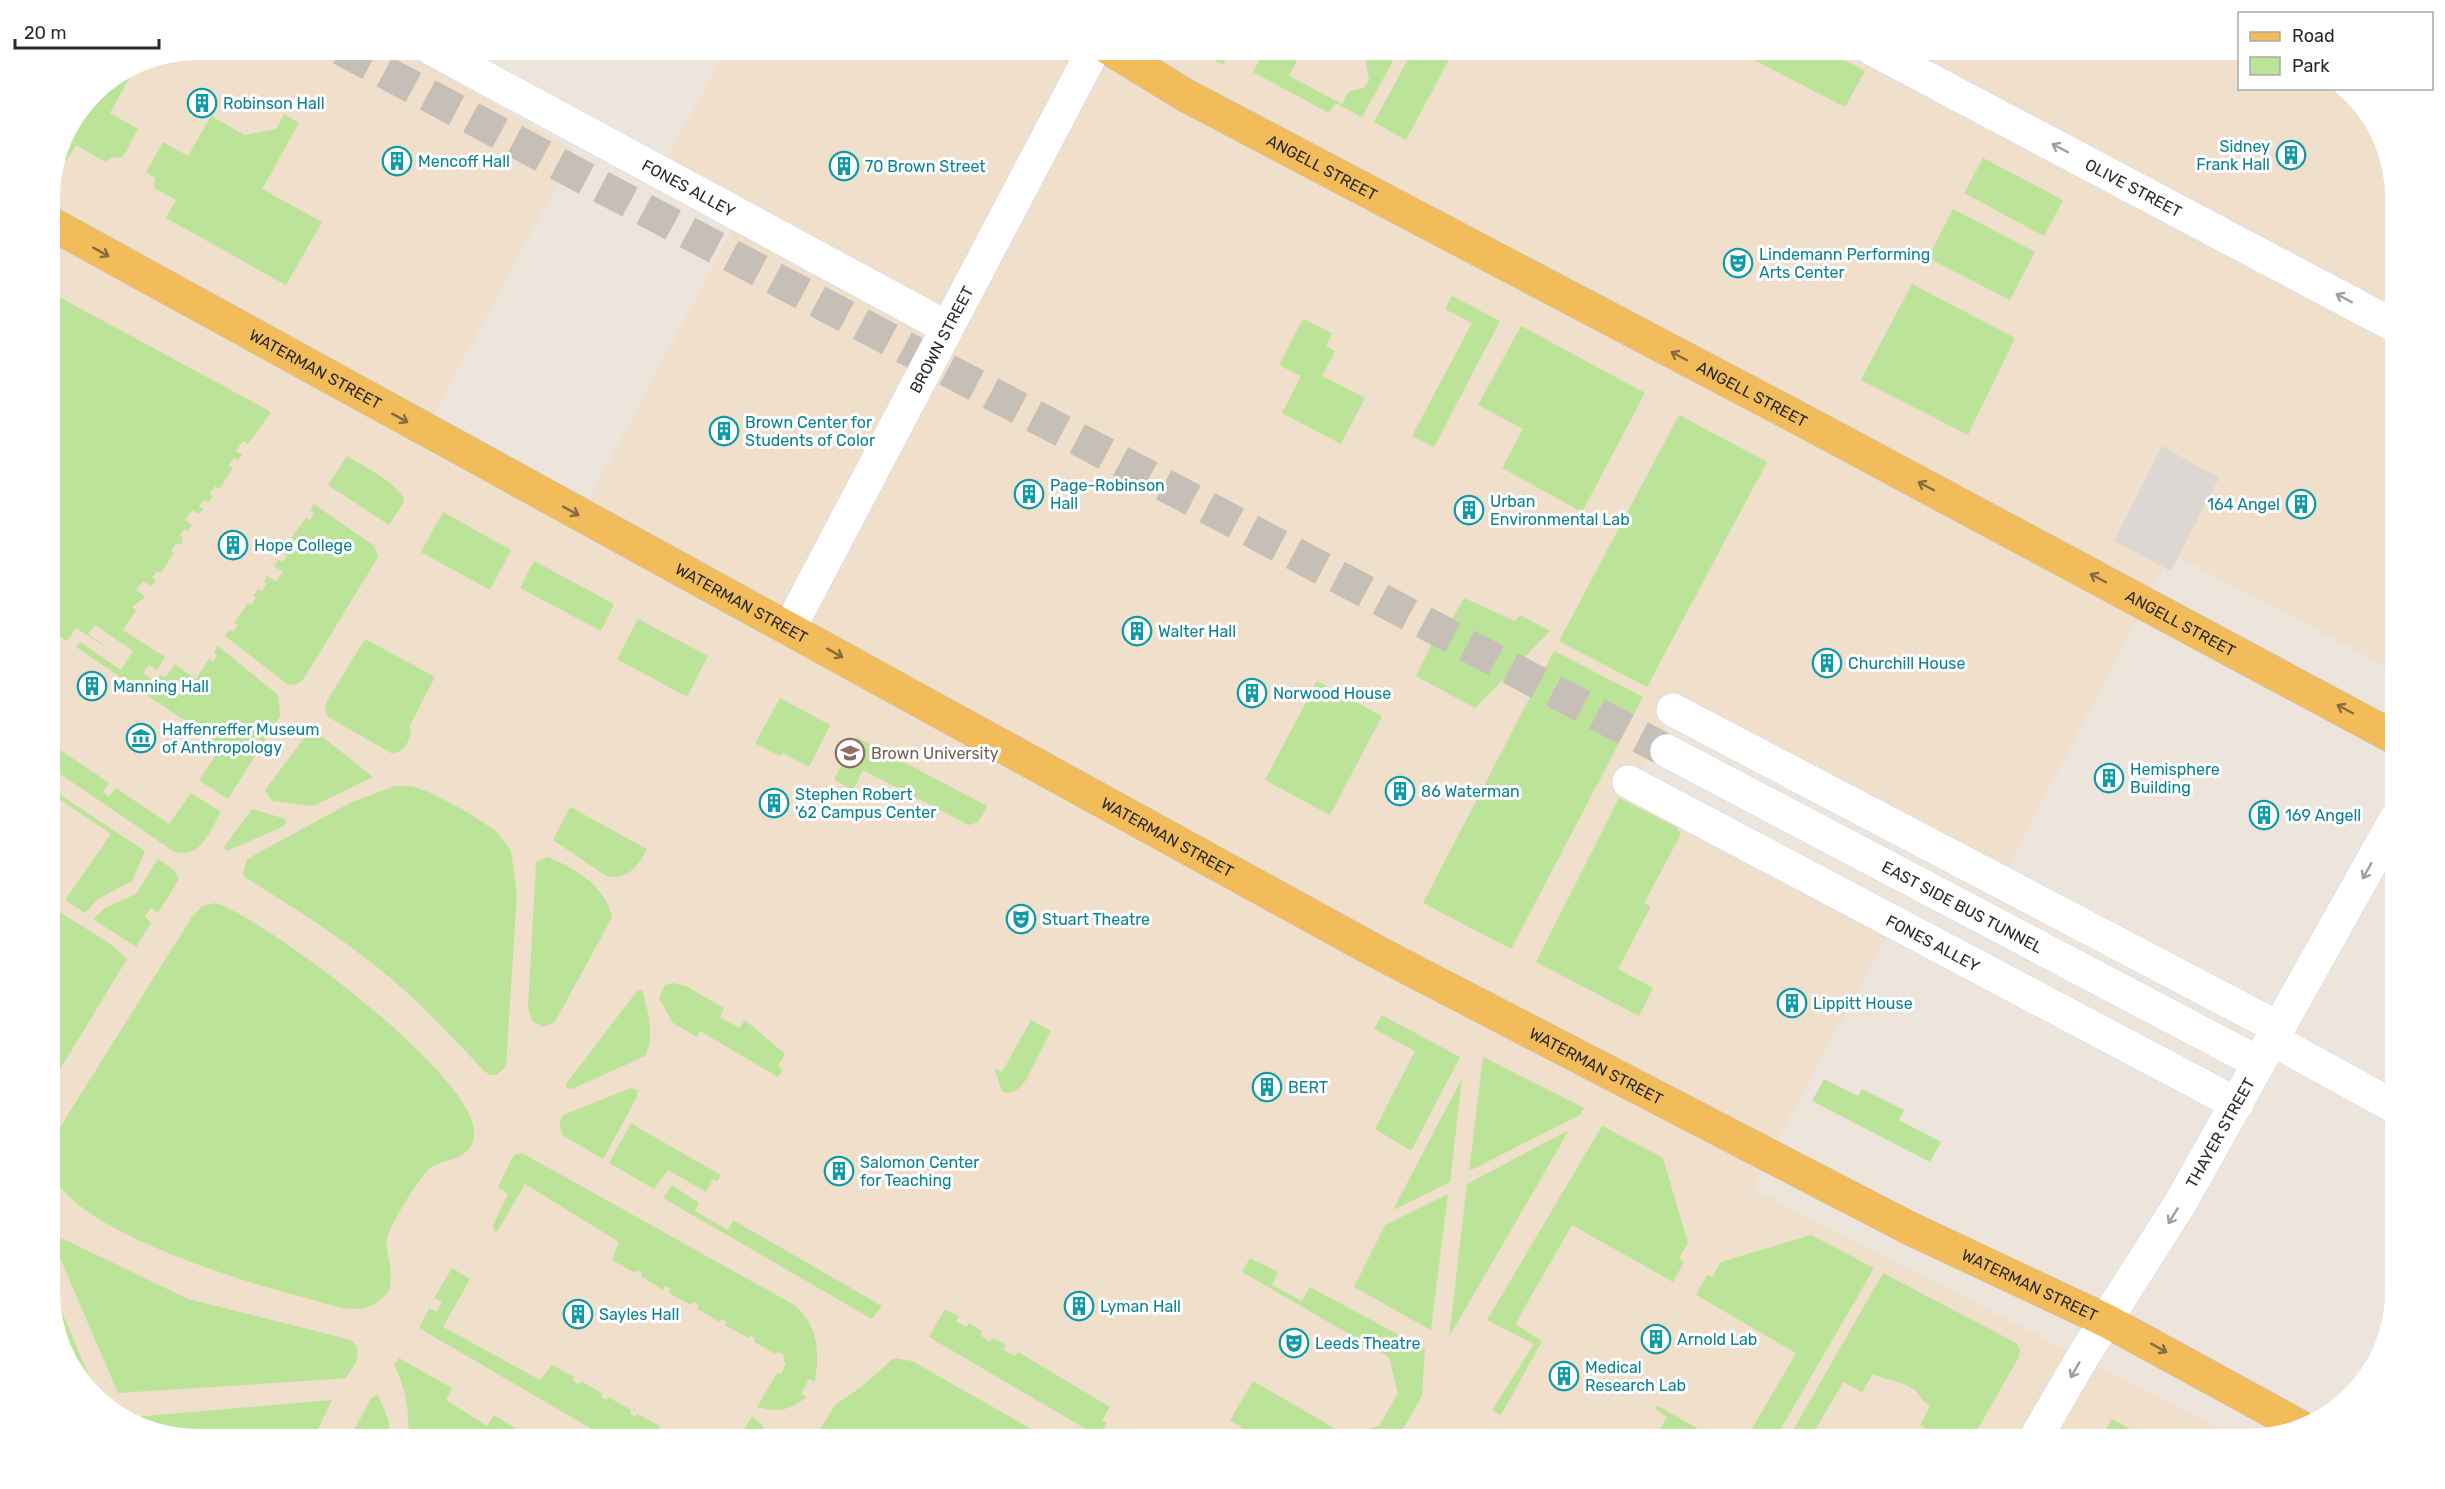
<svg xmlns="http://www.w3.org/2000/svg" width="2445" height="1489" viewBox="0 0 2445 1489" font-family="Rubik,sans-serif">
	<style>
		.education { fill: #efdfcb }
		.green { fill: #bce498 }
		.plaza { fill: #ddd7d3 }
		.lines { fill: none; stroke-linecap: round; stroke-linejoin: round }
		.minor-tunnel { stroke: #c6bfb8; stroke-width: 33; stroke-dasharray: 33 16; stroke-linecap: butt }
		.minor-casing { stroke: #d1d7e4; stroke-width: 34 }
		.major-casing { stroke: #c3c3c3; stroke-width: 34 }
		.minor { stroke: #fff; stroke-width: 33 }
		.major { stroke: #f3bc5b; stroke-width: 33 }
		.oneway { stroke: #9f9f9f }
		.oneway2 { stroke: #846c40 }
		.labels { text-anchor: middle; stroke-width: 6; stroke-linejoin: round; paint-order: stroke }
		.culture-label { font-size: 16px; fill: #0d838f; stroke: #fff; text-anchor: start }
		.street-label { font-size: 16px; fill: #2a2a2a; stroke: #fff }
		.education-label { font-size: 16px; fill: #785e54; stroke: #fff; text-anchor: start }
	</style>
	<rect width="100%" height="100%" fill="#ede4dc"/>
	<!-- education -->
	<path class="education" d="M197,49L431,50L424,63L575,151L417,446L573,529L743,210L662,166L727,50L2239,49L2240,88L2341,89L2376,123L2395,188V671L2171,553L2006,871L1673,710L1628,797L1888,933L1752,1188L2239,1439H197L123,1420L69,1366L50,1301V188L61,140L93,92L141,61Z"/>
	<!-- green -->
	<path class="green" d="M1194,50L1231,49V50L1223,65Z
		M1265,50H1274L1297,61L1289,76L1342,104L1349,91L1364,88L1369,80L1366,61L1372,50H1399L1362,117L1335,103L1329,113L1253,72Z
		M1413,50H1454L1406,140L1374,122Z
		M1734,50H1825L1865,71L1845,107Z
		M124,72L131,75L110,113L138,129L122,158L112,157L105,162L76,145L67,160L58,155L61,140L93,92Z
		M284,114L299,123L262,189L322,222L286,285L166,218L176,200L154,188L155,178L146,172L163,142L188,156L211,116L245,135L276,129Z
		M1983,158L2063,200L2044,236L1964,193Z
		M1953,209L2035,252L2010,300L1928,258Z
		M1912,284L2015,338L1968,435L1861,380Z
		M50,292L271,412L248,444L243,441L236,451L242,455L238,460L234,458L229,465L233,468L219,489L215,486L210,493L213,497L208,502L204,500L199,506L203,509L199,514L192,510L185,520L192,525L188,531L184,529L180,535L183,538L181,544H176L171,551L174,553L161,573L157,571L152,578L156,580L152,586L143,581L136,590L145,597L132,607L136,610L123,630L165,657L157,670L149,665L143,673L155,682L160,675L166,677L175,664L196,679L209,659L213,662L217,655L214,652L218,646L278,695L280,716L263,743L254,737L248,747L256,754L228,799L199,780L222,746L76,647L80,642L121,670L133,651L95,625L88,634L116,654L76,628L67,641L50,629Z
		M1452,296L1500,321L1434,447L1412,436L1472,323L1445,309Z
		M1303,319L1332,333L1326,346L1335,351L1322,376L1365,398L1341,444L1282,413L1301,376L1279,365Z
		M1521,326L1645,393L1582,512L1502,468L1523,429L1478,405Z
		M1679,415L1767,462L1647,687L1559,641Z
		M347,456C361,465 403,485 404,502L389,525L328,485Z
		M314,504L374,546L378,557L303,680L294,685L287,684L225,636L229,630L232,632L238,625L234,623L248,603L251,605L256,598L253,595L259,589L262,591L267,584L264,582L267,576L276,581L283,572L274,566L278,560L282,562L287,556L283,553L286,546L291,547L295,541L291,538L306,518L310,520L314,513L310,510Z
		M443,512L511,550L490,590L421,552Z
		M534,561L614,604L601,631L520,588Z
		M1464,598L1515,621L1520,615L1550,631L1475,708L1416,676L1440,628L1452,619Z
		M638,619L708,656L687,697L617,659Z
		M365,639L435,677L409,727L411,733C407,744 405,753 391,753L328,717L325,710L327,701Z
		M1554,651L1643,697L1511,949L1423,903Z
		M1317,681L1382,716L1330,815L1265,780Z
		M780,698L830,725L809,767L783,753L780,756L755,743Z
		M315,734L324,738L373,777L313,806L272,801L265,790L304,738Z
		M856,737L987,806L978,822L969,825L863,770L853,790L834,780Z
		M50,743L109,783L103,792L109,797L116,788L169,824L191,793L221,812C209,832 201,860 173,851L50,767Z
		M395,786H412L431,793L467,812L496,831L511,851L517,893L506,1066L497,1075H490L484,1071C451,1036 419,1001 382,971C339,936 292,907 245,877L243,873L247,860L258,853L352,802Z
		M50,788L145,851L132,881L98,899L85,913L65,900L111,834L50,793Z
		M1619,798L1676,827L1681,834L1644,903L1651,906L1618,969L1653,988L1639,1016L1536,962Z
		M570,807L647,849C637,867 630,878 608,877L553,840Z
		M252,809L286,819L284,826L227,851L224,847Z
		M547,857C574,867 606,887 612,917L555,1022L543,1027L532,1021L528,1007L536,862Z
		M158,859L175,871L179,879L158,913L151,908L145,916L151,923L136,947L93,919L105,908L136,894Z
		M216,903C267,920 482,1080 474,1136C470,1163 443,1157 429,1169C419,1178 389,1226 387,1239C385,1249 389,1257 390,1266C391,1274 390,1282 390,1289C384,1299 368,1310 356,1309C338,1309 319,1301 302,1297C248,1283 61,1228 50,1166C46,1147 58,1131 67,1116L192,917L202,906Z
		M58,911L112,945L127,959L59,1071L50,1077V962L56,953L50,949V923Z
		M673,983L686,986L724,1008L720,1017L739,1028L745,1020L785,1054L778,1066L783,1070L778,1077L700,1031L697,1037L673,1023L659,998L665,985Z
		M642,990C648,1010 655,1036 645,1056L572,1089L567,1088L566,1084L637,991Z
		M1382,1015L1460,1057L1411,1151L1375,1129L1415,1051L1374,1029Z
		M1031,1020L1051,1031L1026,1080L1018,1089L1009,1093L1002,1091L994,1068L1002,1072Z
		M1483,1057L1584,1108L1580,1115L1469,1171Z
		M1462,1078L1450,1182L1393,1210Z
		M1824,1079L1858,1096L1862,1089L1904,1110L1899,1120L1941,1142L1930,1162L1812,1101Z
		M631,1088L637,1090V1097L603,1159L564,1136C558,1127 559,1123 563,1115Z
		M631,1123L642,1130L721,1175L717,1181L713,1179L706,1192L668,1170L654,1189L609,1163Z
		M1602,1126L1663,1158L1688,1243L1679,1258L1684,1262L1673,1282L1572,1225L1515,1324L1542,1341L1501,1415L1492,1410L1534,1344L1487,1320Z
		M1569,1130L1449,1337L1467,1184Z
		M522,1153L796,1306C819,1328 819,1353 815,1382L809,1379L801,1394L807,1397C789,1410 779,1413 757,1407L777,1373L781,1374L786,1364L784,1362V1355L778,1352L776,1354L754,1342L755,1338L750,1335L748,1338L725,1325L727,1322L721,1319L720,1322L697,1309L699,1306L694,1302L691,1305L669,1293L671,1289L665,1286L663,1290L641,1276L642,1273L637,1270L635,1273L612,1260L619,1242L525,1184L497,1232L494,1231L493,1225L508,1194L498,1187L514,1155Z
		M672,1185L699,1203L695,1211L728,1230L733,1220L882,1306L872,1319L663,1198Z
		M1448,1194L1431,1330L1354,1287L1385,1225Z
		M53,1234L188,1299L351,1340L358,1349L356,1362L346,1378L336,1379L118,1393L51,1237Z
		M1811,1235L1874,1268L1775,1439H1746L1796,1353L1696,1295L1707,1275L1712,1277L1721,1262Z
		M1250,1258L1278,1272L1272,1285L1302,1301L1310,1287L1425,1349L1422,1396L1397,1439H1250L1252,1434L1230,1420L1253,1381L1346,1435L1379,1426L1398,1393L1389,1357L1242,1272Z
		M452,1268L470,1279L443,1327L540,1380L552,1365L574,1377L573,1381L578,1384L581,1381L603,1394L601,1397L607,1400L608,1397L631,1410L630,1413L635,1417L637,1414L660,1426L658,1430L663,1433L665,1430L683,1439H609L419,1328L429,1308L437,1312L442,1302L434,1298Z
		M1883,1273L2016,1343L2020,1349L2019,1357L1972,1439H1936L1938,1436L1920,1425L1930,1406C1921,1401 1921,1395 1913,1389C1899,1379 1886,1381 1873,1374L1862,1392L1843,1382L1810,1439H1788Z
		M50,1284L95,1390V1391L69,1366L50,1301Z
		M945,1309L959,1316L956,1321L966,1327L969,1323L982,1331L980,1335L990,1342L993,1338L1006,1345L1003,1350L1015,1356L1018,1352L1110,1407L1102,1420L1107,1423L1102,1432L1110,1436L1108,1439H1103L929,1337Z
		M399,1358L452,1388L446,1400L487,1426L494,1415L532,1439H408C410,1414 406,1388 394,1365Z
		M894,1358L912,1361L1049,1439H814L835,1405L861,1387Z
		M378,1395L388,1419L391,1439H349L372,1397Z
		M332,1400L313,1439H197L129,1421L134,1417Z
		M1658,1406L1716,1439H1665L1657,1434L1667,1417L1654,1408Z
		M752,1416L764,1427L769,1439H738Z
		M2112,1419L2148,1439H2101Z"/>
	<!-- plaza -->
	<path class="plaza" d="M2162,446L2219,478L2171,571L2114,541Z"/>
	<g class="lines">
		<!-- minor-tunnel -->
		<path class="minor-tunnel" d="M341,49L1667,751"/>
		<!-- minor casing -->
		<g class="minor-casing">
			<g id="minor">
				<path id="s1" d="M432,49L946,327"/>
				<path id="s2" d="M1872,49L2395,326"/>
				<path id="s3" d="M789,629L1094,49"/>
				<path d="M1673,710L2279,1028"/>
				<path id="s4" d="M1667,751L2259,1063"/>
				<path id="s5" d="M1629,782L2237,1104"/>
				<path d="M2273,1040L2395,1107"/>
				<path id="s6" d="M2035,1439L2082,1358L2181,1202L2395,820"/>
			</g>
		</g>
		<!-- major casing -->
		<g class="major-casing">
			<g id="major">
				<path id="s7" d="M1110,49L1185,95L1804,421L2395,738"/>
				<path id="s8" d="M50,223L1377,952L1909,1228L2107,1321L2299,1426"/>
			</g>
		</g>
		<!-- minor -->
		<use href="#minor" class="minor"/>
		<!-- major -->
		<use href="#major" class="major"/>
	</g>
	<!-- one-way arrows -->
	<defs><path id="oneway-shaft" d="M-6 0H5M1.5-3L5.5 0L1.5 3" fill="none" stroke-width="1.6" stroke-linecap="round" stroke-linejoin="round" transform="scale(1.5)"/></defs>
	<g class="oneway">
		<use href="#oneway-shaft" transform="translate(2060 148) rotate(-152)"/>
		<use href="#oneway-shaft" transform="translate(2344 298) rotate(-152)"/>
		<use href="#oneway-shaft" transform="translate(2367 871) rotate(119)"/>
		<use href="#oneway-shaft" transform="translate(2173 1216) rotate(121)"/>
		<use href="#oneway-shaft" transform="translate(2075 1370) rotate(120)"/>
	</g>
	<g class="oneway2">
		<use href="#oneway-shaft" transform="translate(101 252) rotate(29)"/>
		<use href="#oneway-shaft" transform="translate(1679 356) rotate(-152)"/>
		<use href="#oneway-shaft" transform="translate(400 418) rotate(29)"/>
		<use href="#oneway-shaft" transform="translate(1926 486) rotate(-152)"/>
		<use href="#oneway-shaft" transform="translate(571 511) rotate(29)"/>
		<use href="#oneway-shaft" transform="translate(2098 578) rotate(-152)"/>
		<use href="#oneway-shaft" transform="translate(835 653) rotate(29)"/>
		<use href="#oneway-shaft" transform="translate(2345 709) rotate(-152)"/>
		<use href="#oneway-shaft" transform="translate(2159 1348) rotate(29)"/>
	</g>
	<!-- icons -->
	<defs>
		<g id="building-ring" transform="scale(1.5)"><circle r="9.5" fill="#fff" stroke="#0f9aa8" stroke-width="1.5"/><path d="M-4-6H4V6H1V3H-1V6H-4ZM-2.5-4.3h1.7v1.8h-1.7ZM.8-4.3h1.7v1.8H.8ZM-2.5-1h1.7V.8h-1.7ZM.8-1h1.7V.8H.8Z" fill="#0f9aa8"/></g>
		<g id="theatre-ring" transform="scale(1.5)"><circle r="9.5" fill="#fff" stroke="#0f9aa8" stroke-width="1.5"/><path d="M-5-5.5Q0-4 5-5.5V0Q5 5 0 6Q-5 5-5 0ZM-3.3-2.5H-1v1.5H-3.3ZM1-2.5H3.3v1.5H1ZM-2.8 1Q0 5.5 2.8 1Z" fill="#0f9aa8"/></g>
		<g id="museum-ring" transform="scale(1.5)"><circle r="9.5" fill="#fff" stroke="#0f9aa8" stroke-width="1.5"/><path d="M0-6L6-3V-2H-6V-3ZM-5-1h2V3h-2ZM-1-1h2V3h-2ZM3-1h2V3H3ZM-6 4H6V6H-6Z" fill="#0f9aa8"/></g>
		<g id="university-ring" transform="scale(1.5)"><circle r="9.5" fill="#fff" stroke="#8d6e63" stroke-width="1.5"/><path d="M0-5L7-2L0 1L-7-2ZM-4 1L0 2.5L4 1V4Q0 6-4 4Z" fill="#8d6e63"/></g>
	</defs>
	<g fill-rule="evenodd">
		<use href="#building-ring" x="202" y="103"/>
		<use href="#building-ring" x="2291" y="155"/>
		<use href="#building-ring" x="397" y="161"/>
		<use href="#building-ring" x="844" y="166"/>
		<use href="#theatre-ring" x="1738" y="263"/>
		<use href="#building-ring" x="724" y="431"/>
		<use href="#building-ring" x="1029" y="494"/>
		<use href="#building-ring" x="2301" y="504"/>
		<use href="#building-ring" x="1469" y="510"/>
		<use href="#building-ring" x="233" y="545"/>
		<use href="#building-ring" x="1137" y="631"/>
		<use href="#building-ring" x="1827" y="663"/>
		<use href="#building-ring" x="92" y="686"/>
		<use href="#building-ring" x="1252" y="693"/>
		<use href="#museum-ring" x="141" y="738"/>
		<use href="#university-ring" x="850" y="753"/>
		<use href="#building-ring" x="2109" y="778"/>
		<use href="#building-ring" x="1400" y="791"/>
		<use href="#building-ring" x="774" y="803"/>
		<use href="#building-ring" x="2264" y="815"/>
		<use href="#theatre-ring" x="1021" y="919"/>
		<use href="#building-ring" x="1792" y="1003"/>
		<use href="#building-ring" x="1267" y="1087"/>
		<use href="#building-ring" x="839" y="1171"/>
		<use href="#building-ring" x="1079" y="1306"/>
		<use href="#building-ring" x="578" y="1314"/>
		<use href="#building-ring" x="1656" y="1339"/>
		<use href="#theatre-ring" x="1294" y="1343"/>
		<use href="#building-ring" x="1564" y="1376"/>
	</g>
	<g class="labels">
		<!-- culture labels -->
		<g class="culture-label">
			<text x="223" y="109">Robinson Hall</text>
			<text x="2270" y="152" text-anchor="end">Sidney<tspan x="2270" dy="18">Frank Hall</tspan></text>
			<text x="418" y="167">Mencoff Hall</text>
			<text x="865" y="172">70 Brown Street</text>
			<text x="1759" y="260">Lindemann Performing<tspan x="1759" dy="18">Arts Center</tspan></text>
			<text x="745" y="428">Brown Center for<tspan x="745" dy="18">Students of Color</tspan></text>
			<text x="1050" y="491">Page-Robinson<tspan x="1050" dy="18">Hall</tspan></text>
			<text x="1490" y="507">Urban<tspan x="1490" dy="18">Environmental Lab</tspan></text>
			<text x="2280" y="510" text-anchor="end">164 Angel</text>
			<text x="254" y="551">Hope College</text>
			<text x="1158" y="637">Walter Hall</text>
			<text x="1848" y="669">Churchill House</text>
			<text x="113" y="692">Manning Hall</text>
			<text x="1273" y="699">Norwood House</text>
			<text x="162" y="735">Haffenreffer Museum<tspan x="162" dy="18">of Anthropology</tspan></text>
			<text x="2130" y="775">Hemisphere<tspan x="2130" dy="18">Building</tspan></text>
			<text x="1421" y="797">86 Waterman</text>
			<text x="795" y="800">Stephen Robert<tspan x="795" dy="18">'62 Campus Center</tspan></text>
			<text x="2285" y="821">169 Angell</text>
			<text x="1042" y="925">Stuart Theatre</text>
			<text x="1813" y="1009">Lippitt House</text>
			<text x="1288" y="1093">BERT</text>
			<text x="860" y="1168">Salomon Center<tspan x="860" dy="18">for Teaching</tspan></text>
			<text x="1100" y="1312">Lyman Hall</text>
			<text x="599" y="1320">Sayles Hall</text>
			<text x="1677" y="1345">Arnold Lab</text>
			<text x="1315" y="1349">Leeds Theatre</text>
			<text x="1585" y="1373">Medical<tspan x="1585" dy="18">Research Lab</tspan></text>
		</g>
		<!-- street labels -->
		<g class="street-label">
			<text dy="6" stroke="none"><textPath href="#s7" startOffset="243">ANGELL STREET</textPath></text>
			<text dy="6" stroke="none"><textPath href="#s2" startOffset="296">OLIVE STREET</textPath></text>
			<text dy="6" stroke="none"><textPath href="#s1" startOffset="292">FONES ALLEY</textPath></text>
			<text dy="6" stroke="none"><textPath href="#s3" startOffset="327">BROWN STREET</textPath></text>
			<text dy="6" stroke="none"><textPath href="#s8" startOffset="303">WATERMAN STREET</textPath></text>
			<text dy="6" stroke="none"><textPath href="#s7" startOffset="729">ANGELL STREET</textPath></text>
			<text dy="6" stroke="none"><textPath href="#s8" startOffset="789">WATERMAN STREET</textPath></text>
			<text dy="6" stroke="none"><textPath href="#s7" startOffset="1215">ANGELL STREET</textPath></text>
			<text dy="6" stroke="none"><textPath href="#s8" startOffset="1275">WATERMAN STREET</textPath></text>
			<text dy="6" stroke="none"><textPath href="#s4" startOffset="334">EAST SIDE BUS TUNNEL</textPath></text>
			<text dy="6" stroke="none"><textPath href="#s5" startOffset="344">FONES ALLEY</textPath></text>
			<text dy="6" stroke="none"><textPath href="#s8" startOffset="1761">WATERMAN STREET</textPath></text>
			<text dy="6" stroke="none"><textPath href="#s6" startOffset="358">THAYER STREET</textPath></text>
			<text dy="6" stroke="none"><textPath href="#s8" startOffset="2247">WATERMAN STREET</textPath></text>
		</g>
		<!-- education labels -->
		<g class="education-label">
			<text x="871" y="759">Brown University</text>
		</g>
	</g>
	<!-- crop -->
	<path d="M0 0H2445V1489H0ZM197 60H2248A137 137 0 0 1 2385 197V1292A137 137 0 0 1 2248 1429H197A137 137 0 0 1 60 1292V197A137 137 0 0 1 197 60Z" fill="#fff" fill-rule="evenodd"/>
	<!-- legend -->
	<rect x="2238" y="12" width="195" height="78" fill="#ffffff" stroke="#aaaaaa" stroke-width="1.5"/>
	<rect x="2250" y="32" width="30" height="9" fill="#f3bc5b" stroke="#aaaaaa" stroke-width="1.5"/>
	<text x="2292" y="42" font-size="18" fill="#2a2a2a">Road</text>
	<rect x="2250" y="57" width="30" height="18" fill="#bce498" stroke="#aaaaaa" stroke-width="1.5"/>
	<text x="2292" y="72" font-size="18" fill="#2a2a2a">Park</text>
	<!-- scale -->
	<path d="M15 39v9h144v-9" fill="none" stroke="#2a2a2a" stroke-width="3"/>
	<text x="24" y="39" font-size="18" fill="#2a2a2a" stroke="#ffffff" stroke-width="4.5" paint-order="stroke">20 m</text>
</svg>
